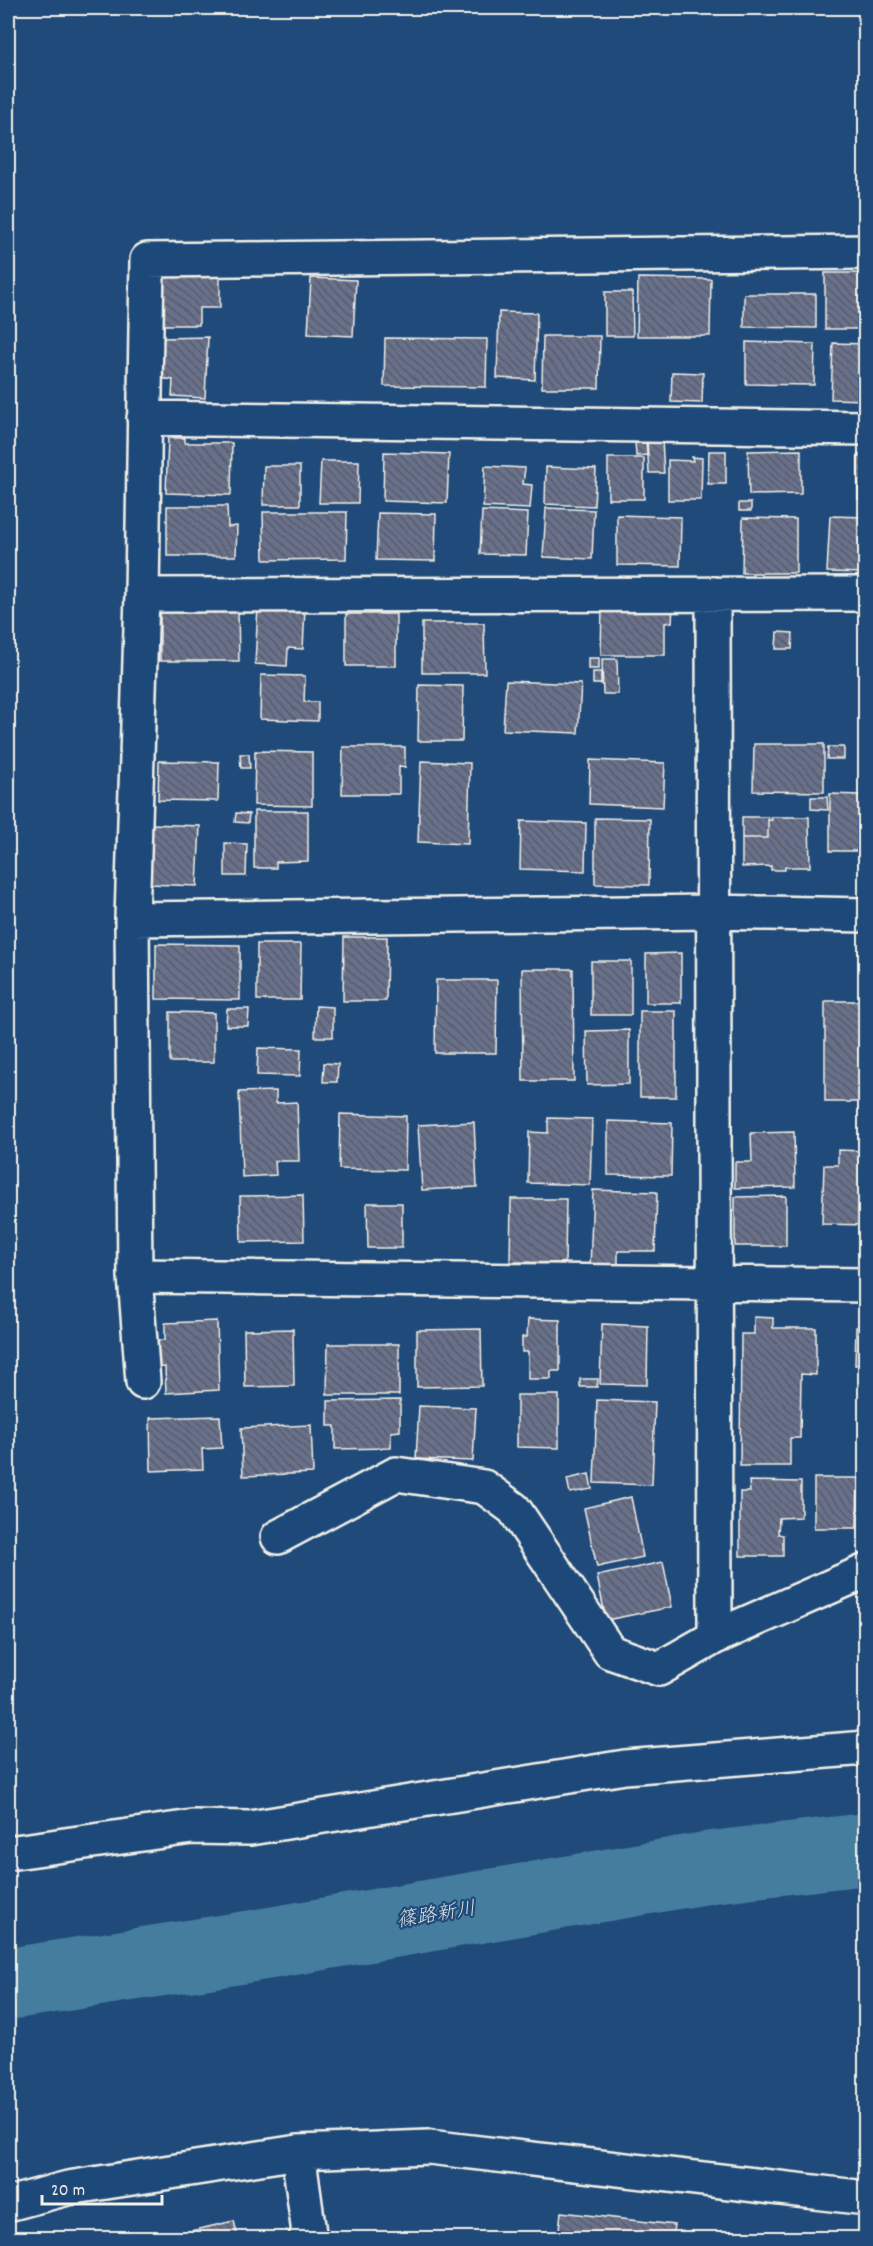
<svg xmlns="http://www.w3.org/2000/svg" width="873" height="2246" viewBox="0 0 873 2246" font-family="Dekko,'Klee One',sans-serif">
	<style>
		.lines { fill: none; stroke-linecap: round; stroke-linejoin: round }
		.river { stroke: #457d9f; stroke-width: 72 }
		.building { fill: url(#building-back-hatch); stroke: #f4f1e8; stroke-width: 1.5 }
		.minor-casing { stroke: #f4f1e8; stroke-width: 38 }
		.minor { stroke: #1f4a7a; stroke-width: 33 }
		.labels { text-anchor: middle; stroke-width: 4.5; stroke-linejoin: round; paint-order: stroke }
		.water-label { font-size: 20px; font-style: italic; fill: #dae0dd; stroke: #1f4a7a }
	</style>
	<defs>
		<pattern id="building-back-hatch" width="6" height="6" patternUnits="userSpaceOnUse" patternTransform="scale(1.5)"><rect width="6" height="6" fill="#68708b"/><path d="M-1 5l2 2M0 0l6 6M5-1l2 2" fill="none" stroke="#585c68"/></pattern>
	</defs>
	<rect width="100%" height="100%" fill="#1f4a7a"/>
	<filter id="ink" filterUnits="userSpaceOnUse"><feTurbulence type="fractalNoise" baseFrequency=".0167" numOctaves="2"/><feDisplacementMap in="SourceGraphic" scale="12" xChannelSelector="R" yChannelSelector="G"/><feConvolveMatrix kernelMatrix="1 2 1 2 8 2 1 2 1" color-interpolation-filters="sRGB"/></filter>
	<g filter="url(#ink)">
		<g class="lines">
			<!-- river -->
			<path class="river" d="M8,1984L253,1946L712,1867L866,1849"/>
		</g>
		<!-- building -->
		<path class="building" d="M164,270L220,271V308H199V325H164Z
			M825,273H866V329H825Z
			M311,278L356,280L353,336L308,334Z
			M638,278L711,279L710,336H637Z
			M605,292H632L633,336H605Z
			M744,294H816V328L744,327Z
			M499,312L537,313L535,380L497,378Z
			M543,336H600L599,388H542Z
			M208,337L205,398L172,396L173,380L160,378L162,338Z
			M385,338L487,339L486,387L384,386Z
			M746,342L815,344L814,385L746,384Z
			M833,343L866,344V400L831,399Z
			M672,372L703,373L702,403L671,402Z
			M168,438H185V443H232L231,495L166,493Z
			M635,440H646L647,455L636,456Z
			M647,440H662L664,473H649Z
			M801,450V494L749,495L748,451Z
			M709,451H726V484H708Z
			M384,452L449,454L447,503L383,501Z
			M858,454H866V499H858Z
			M692,457L702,458L701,500H668V460L693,461Z
			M608,458H644V499H608Z
			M321,461H359L358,503H319Z
			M264,466H300V505H263Z
			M485,466L525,468L523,484L532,485L530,509L483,507Z
			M546,467L596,469L594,506L545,504Z
			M739,503H751V511H739Z
			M167,506H227L228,527L237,526L236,556H167Z
			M546,508L594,510L592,559L543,557Z
			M482,511L528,513L526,555L480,554Z
			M263,512H347L346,559L264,560Z
			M378,513L436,514L435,561L376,560Z
			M617,515L681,517L680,566L617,565Z
			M830,516L866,517V573L827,572Z
			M743,518L796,519V573H742Z
			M258,606L305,608L303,649L288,648L287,666L255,664Z
			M602,606L673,607L672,622L665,623V655H601Z
			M238,609L239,661H160V611Z
			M346,614H396V666H346Z
			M422,623H484L485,673H422Z
			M777,632L793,633L792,649H776Z
			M588,658H599V669H588Z
			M602,659H617L618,694H603Z
			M593,672H601V684H593Z
			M261,675L305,676L304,702H318V721L260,719Z
			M506,681L581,684L578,733L503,730Z
			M419,685L463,686L462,741H418Z
			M754,744H824V792L753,791Z
			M343,747H405V767L399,766V794H342Z
			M828,747H844V759H827Z
			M255,751L312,752V806L254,805Z
			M240,754H249L250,768H241Z
			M590,760L665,763L663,807L589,804Z
			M159,761L219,762L218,801L158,800Z
			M421,761L470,763L468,844L418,842Z
			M830,794L860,795L859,827H865L866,829V841H861V851H830Z
			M811,797H827L828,810L811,809Z
			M254,811H308V861L276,862V868H254Z
			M236,813L249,814L248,823L235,822Z
			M742,817H768V838H742Z
			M771,817H809L810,867H785V870H771V866L742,867V838H768V820H772Z
			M595,818L650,819L649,885L595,884Z
			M521,821L586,823L585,871L520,869Z
			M151,824L200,826L197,886L149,884Z
			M225,843L247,844L246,876H225Z
			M344,937H387L386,1001H343Z
			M156,944L240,945V1000L156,999Z
			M257,944H301L300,1000H257Z
			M862,946H866V960H862Z
			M681,953V1003H646V954Z
			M591,961H631V1015H591Z
			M522,969H573L574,1081H523Z
			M436,980H497L496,1053H435Z
			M825,1001H866V1102H825Z
			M316,1006L333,1007V1037H315Z
			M227,1009H249L248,1026H226Z
			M640,1011H676V1097H640Z
			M170,1012L214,1013V1062H170Z
			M629,1030V1084L587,1085L586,1031Z
			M258,1048L301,1049L300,1076L257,1075Z
			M324,1063L338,1064L337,1082H323Z
			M276,1091V1103L297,1102L299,1161H275L276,1175L242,1177L239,1092Z
			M340,1114L406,1116L405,1170L339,1169Z
			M548,1118L592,1119L590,1185L528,1183L529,1132L548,1133Z
			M608,1121L672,1123L671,1176L608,1175Z
			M474,1122L477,1187L422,1190L418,1125Z
			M794,1132L795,1187L735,1188V1162H752L751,1133Z
			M838,1150L866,1151V1225L822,1224L824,1165H838Z
			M593,1190L657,1192L655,1251H618V1269L590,1268Z
			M303,1195L304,1241L241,1242L240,1196Z
			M786,1196V1246H735V1197Z
			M511,1199H566L565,1263L510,1262Z
			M367,1203H402V1248H368Z
			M754,1317L773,1318V1328H816V1375L801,1374L800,1438H790V1466H740L741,1334H754Z
			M528,1319L560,1320V1371H551V1379H528V1352H522V1337H527Z
			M217,1321L219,1390L166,1393L165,1367L153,1368L152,1340H165V1323Z
			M602,1324L648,1326L647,1385L600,1384Z
			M856,1327H866V1365H855Z
			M293,1329L294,1386L245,1387L244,1330Z
			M481,1329L482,1386L417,1387V1330Z
			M328,1344H399V1395H327Z
			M580,1379H598L597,1387H580Z
			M517,1395H559V1448L517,1447Z
			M400,1400V1431L391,1432V1448L335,1449V1426H328V1401Z
			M597,1400L655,1402L652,1485L594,1483Z
			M419,1406L476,1408L473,1461L416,1459Z
			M220,1416L222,1448L202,1449L203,1469L151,1471L150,1418Z
			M311,1425L313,1473L243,1476L241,1428Z
			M589,1474L592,1489L570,1493L567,1479Z
			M814,1478H858L857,1528H814Z
			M749,1481L801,1482V1517L779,1518L778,1534L783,1535V1556H740V1492H750Z
			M631,1497L643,1557L597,1567L584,1508Z
			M663,1562L672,1607L606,1620L597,1576Z
			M561,2212L674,2225L672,2238H558Z
			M234,2221L238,2238H161Z
			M686,2235L721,2238H686Z"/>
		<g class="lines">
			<!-- minor casing -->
			<g class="minor-casing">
				<path id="minor" d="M144,418L866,428
					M713,594L715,1637
					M142,595L866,594
					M132,919L713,912L866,915
					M135,1276L866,1285
					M143,1382L135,1276L132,919L142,595L147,260L866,252
					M278,1537L396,1474L484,1487L514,1509L610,1652L659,1669L715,1637L866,1571
					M8,1853L192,1827L250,1828L625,1767L866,1748
					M298,2152L309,2233L306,2238
					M8,2204L68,2188L298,2152L429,2147L866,2198"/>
			</g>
			<!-- minor -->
			<use href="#minor" class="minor"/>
		</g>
	</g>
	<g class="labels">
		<!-- water labels -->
		<g class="water-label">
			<text transform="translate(436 1913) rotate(-9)" y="7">篠路新川</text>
		</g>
	</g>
	<!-- margin -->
	<rect width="873" height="2246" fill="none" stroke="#1f4a7a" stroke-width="30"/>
	<rect x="15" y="15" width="843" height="2216" fill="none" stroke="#f4f1e8" stroke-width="2" filter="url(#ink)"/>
	<!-- scale -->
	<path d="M42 2195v9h120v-9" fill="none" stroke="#f4f1e8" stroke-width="3"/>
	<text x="51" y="2195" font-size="18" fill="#f4f1e8" stroke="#1f4a7a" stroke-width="4.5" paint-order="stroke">20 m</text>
</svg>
